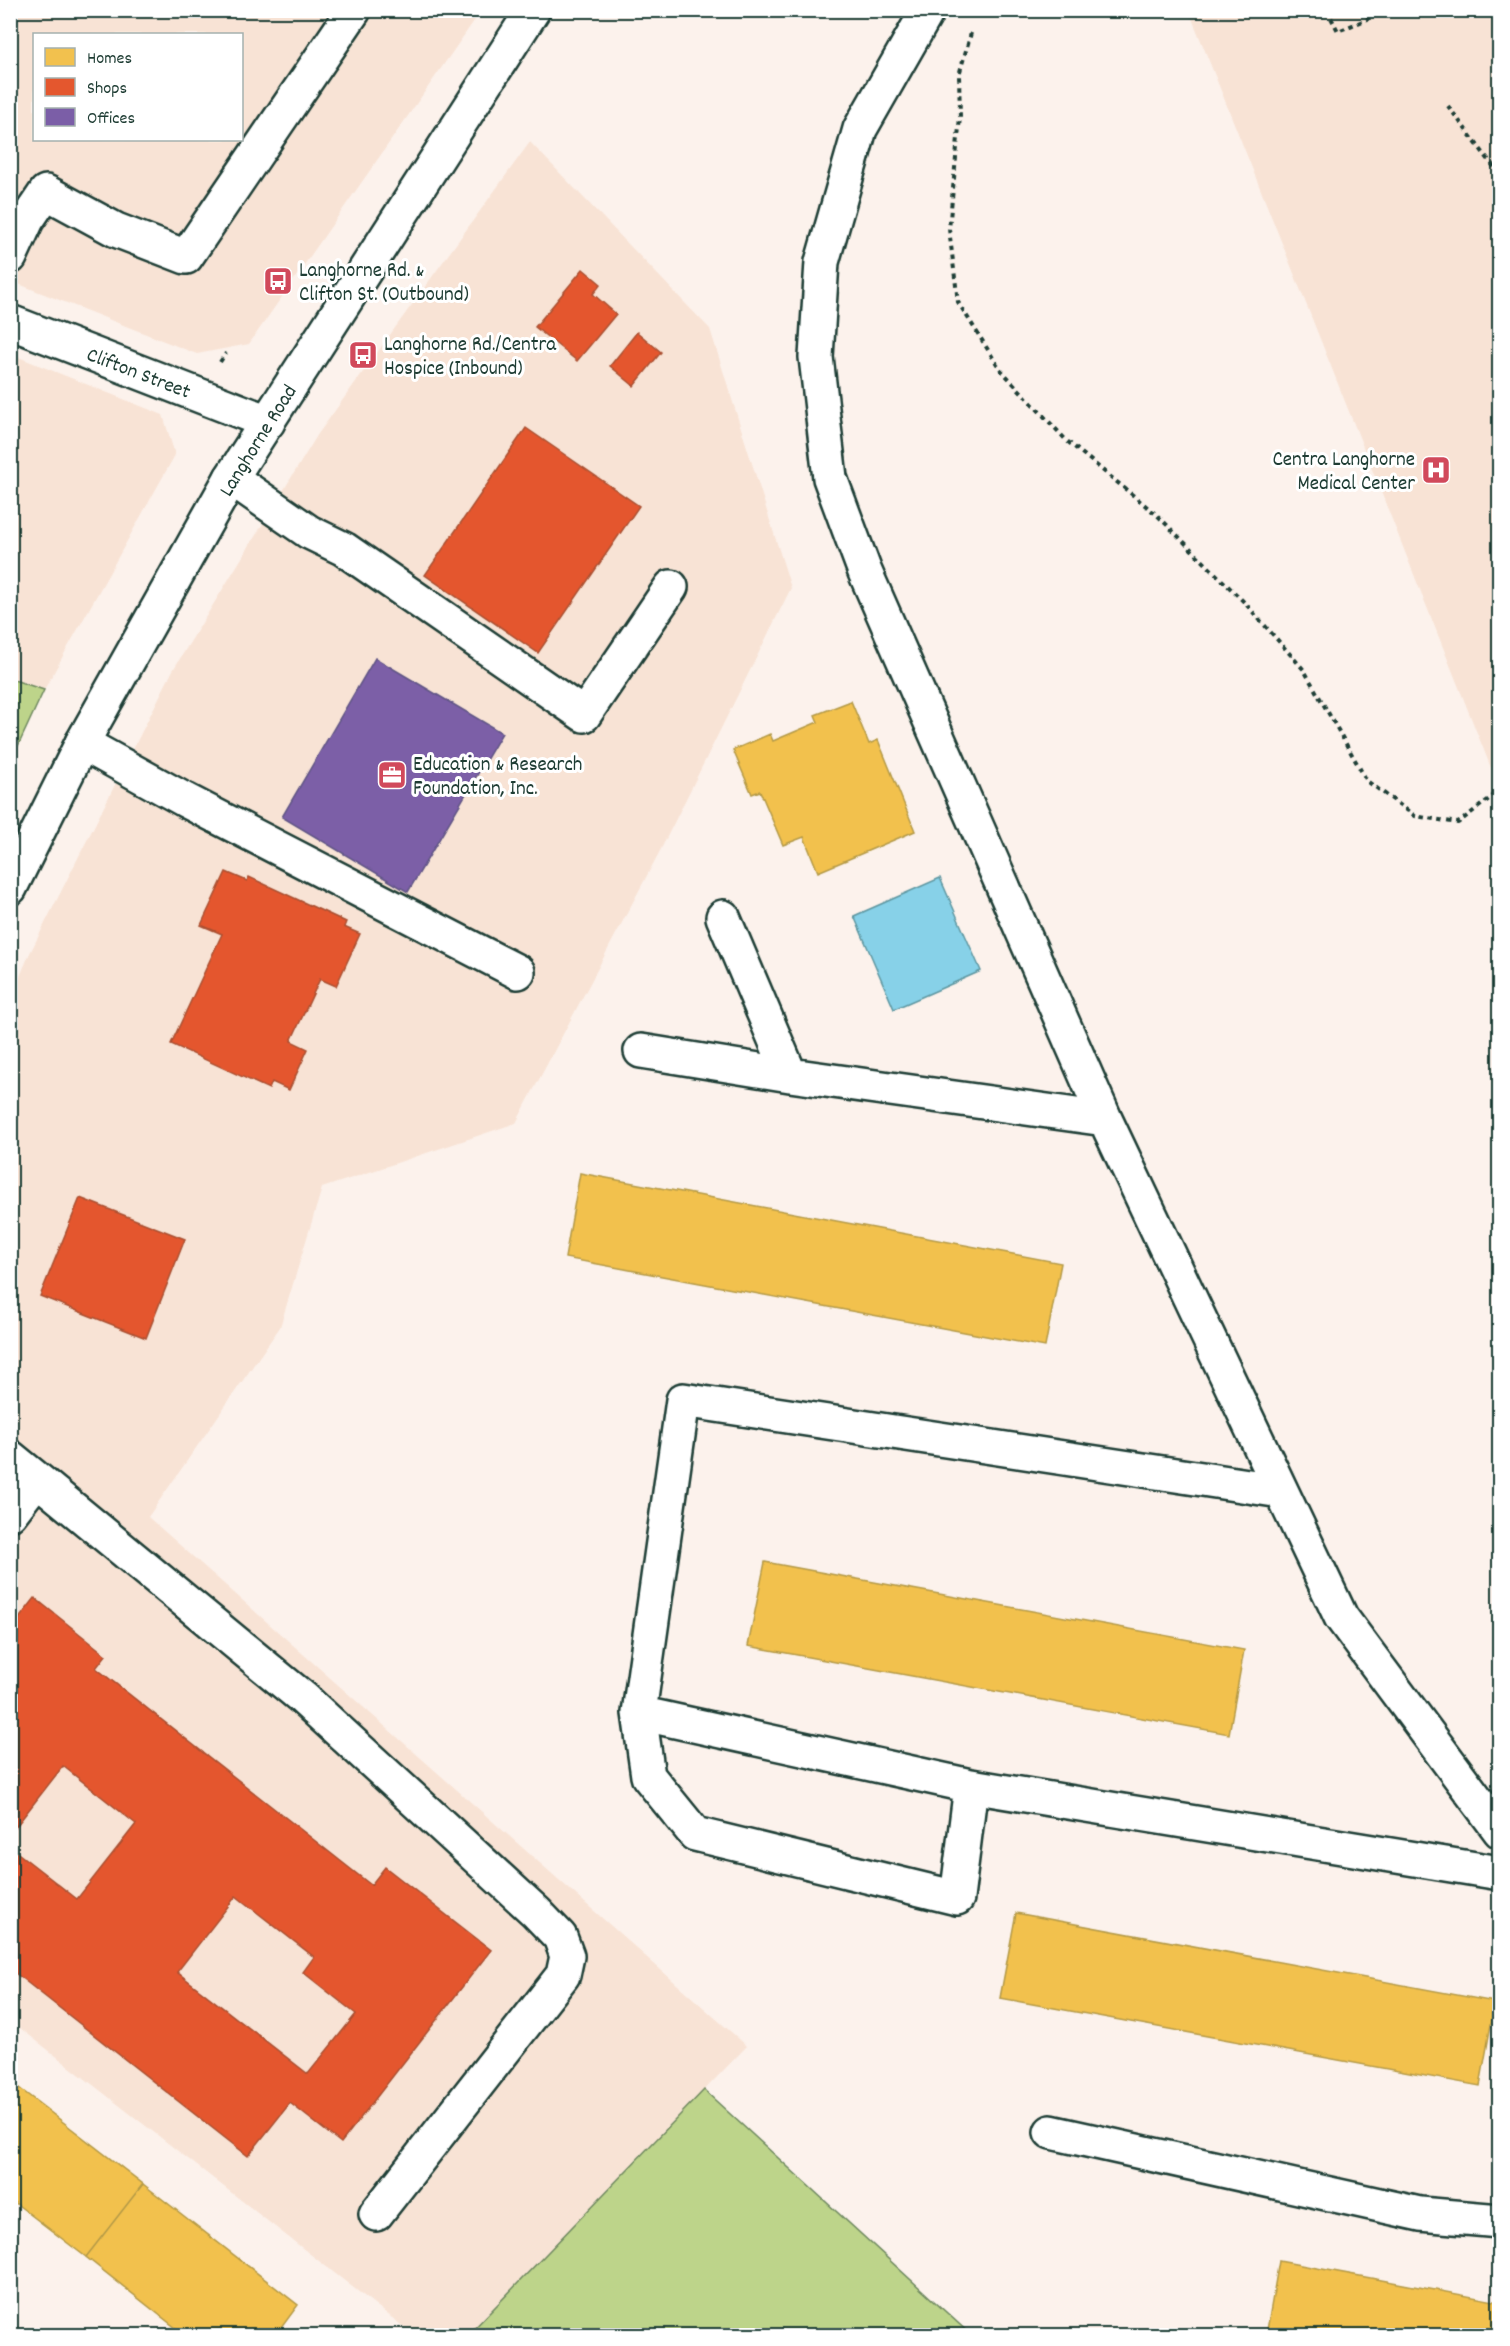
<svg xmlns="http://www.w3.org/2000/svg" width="1510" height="2346" viewBox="0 0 1510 2346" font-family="Dekko,sans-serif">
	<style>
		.built { fill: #f8e3d5; fill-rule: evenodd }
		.green { fill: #bdd48a; stroke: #6e885f; stroke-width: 1.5 }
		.water { fill: #87d1e8; stroke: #5d96a0; stroke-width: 1.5 }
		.homes { fill: #f2c14e; stroke: #b39946; stroke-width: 1.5 }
		.shops { fill: #e4572e; stroke: #a94f30; stroke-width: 1.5; fill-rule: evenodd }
		.offices { fill: #7b5ea7; stroke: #5f5484; stroke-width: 1.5 }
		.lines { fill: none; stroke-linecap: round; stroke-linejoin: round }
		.minor-casing { stroke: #1f3d34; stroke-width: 38 }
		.major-casing { stroke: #1f3d34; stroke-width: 38 }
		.path { stroke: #1f3d34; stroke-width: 4; stroke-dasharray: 4.5 4.5; stroke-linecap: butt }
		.minor { stroke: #fff; stroke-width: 33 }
		.major { stroke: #fff; stroke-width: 33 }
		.labels { text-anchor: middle; stroke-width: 6; stroke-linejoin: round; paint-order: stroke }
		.poi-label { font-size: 21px; fill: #1f3d34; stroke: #fff; text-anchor: start }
		.street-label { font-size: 21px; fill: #1f3d34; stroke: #fff }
	</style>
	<rect width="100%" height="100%" fill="#fcf2ec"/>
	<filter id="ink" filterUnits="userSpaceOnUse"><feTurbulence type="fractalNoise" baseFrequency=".0167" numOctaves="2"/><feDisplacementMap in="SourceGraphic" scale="12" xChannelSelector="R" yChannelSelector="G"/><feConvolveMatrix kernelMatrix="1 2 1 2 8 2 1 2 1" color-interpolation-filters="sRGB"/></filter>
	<g filter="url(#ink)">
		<!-- built -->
		<path class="built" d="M10,11H481L249,344L197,354L11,281ZM34,34H242V140H34Z
			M1189,11H1499V788L1246,153Z
			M530,142L710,329L791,588L661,849L516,1123L322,1188L280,1327L148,1517L747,2046L468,2335H414L11,2021L10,1000L29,955L173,670L318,434Z
			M11,354L163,415L175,455L44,690L11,679Z"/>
		<!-- green -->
		<path class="green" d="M11,679L44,690L11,761L10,679Z
			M704,2090L971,2335H468Z"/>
		<!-- water -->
		<path class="water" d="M940,878L981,971L894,1009L854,916Z"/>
		<!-- homes -->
		<path class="homes" d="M851,701L869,744L878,740L915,831L818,872L804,837L783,845L760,791L752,794L733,750L770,734L773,741L818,722L815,715Z
			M580,1173L1061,1263L1045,1347L565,1258Z
			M765,1562L1244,1650L1229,1734L748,1646Z
			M1016,1913L1495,2002L1480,2086L1000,1998Z
			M10,2081L143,2184L86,2257L10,2199Z
			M143,2184L298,2305L275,2336H186L86,2257Z
			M1279,2261L1500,2302V2336H1266Z"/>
		<!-- shops -->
		<path class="shops" d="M583,269L601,284L593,294L616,314L577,361L535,327Z
			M637,332L661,352L634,386L610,366Z
			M526,428L639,506L538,653L425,575Z
			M226,872L247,881L249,877L346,922L344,927L360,934L336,986L320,979L291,1041L308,1049L289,1090L272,1082L269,1089L171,1044L222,934L201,925Z
			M80,1198L185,1239L146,1338L40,1296Z
			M35,1598L106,1655L96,1668L371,1885L385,1867L491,1950L341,2143L290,2103L248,2156L10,1969V1847L77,1899L136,1824L63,1766L10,1834V1630ZM236,1896L314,1957L303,1972L356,2014L308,2074L177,1972Z"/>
		<!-- offices -->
		<path class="offices" d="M375,658L502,733L408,892L282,817Z"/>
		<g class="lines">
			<!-- minor casing -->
			<g class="minor-casing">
				<path id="minor" d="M928,10L860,129L822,262L816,357L830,478L865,572L1105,1119L1341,1617L1500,1831
					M10,257L27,220L46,192L116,230L186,257L354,10
					M10,322L268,422
					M231,478L309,532L344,549L584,715L671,587
					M82,743L185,800L518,972
					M723,917L790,1075
					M641,1051L790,1075L1105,1119
					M10,1457L37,1479L10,1514
					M37,1479L303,1698L536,1912L560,1937L567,1956L563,1975L376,2214
					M1281,1491L683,1400L639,1713L971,1786L1500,1873
					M639,1713L648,1776L695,1834L957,1898L971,1786
					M1051,2132L1420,2214L1500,2221"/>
			</g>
			<!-- major casing -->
			<g class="major-casing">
				<path id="major" d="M10,888L82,743L231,478L533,10"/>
			</g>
			<!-- path -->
			<path class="path" d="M1327,10L1338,31L1390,10
				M971,33L959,75L960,117L949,229L958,302L1000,369L1067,441L1157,515L1244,602L1304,670L1367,781L1415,816L1458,823L1493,796L1500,783
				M1448,106L1500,175
				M220,362L226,353"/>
			<!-- minor -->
			<use href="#minor" class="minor"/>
			<!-- major -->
			<use href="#major" class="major"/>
		</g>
	</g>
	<!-- icons -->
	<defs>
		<g id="bus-square" transform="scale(1.5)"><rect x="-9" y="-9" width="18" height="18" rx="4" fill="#d1495b" stroke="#fff"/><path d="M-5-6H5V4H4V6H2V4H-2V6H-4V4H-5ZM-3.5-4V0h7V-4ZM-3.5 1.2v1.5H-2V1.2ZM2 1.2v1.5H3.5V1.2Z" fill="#fff"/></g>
		<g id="hospital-square" transform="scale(1.5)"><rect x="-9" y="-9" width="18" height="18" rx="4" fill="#d1495b" stroke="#fff"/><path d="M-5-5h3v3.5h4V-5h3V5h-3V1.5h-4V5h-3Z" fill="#fff"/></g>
		<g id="office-square" transform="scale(1.5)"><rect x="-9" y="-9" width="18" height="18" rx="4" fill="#d1495b" stroke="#fff"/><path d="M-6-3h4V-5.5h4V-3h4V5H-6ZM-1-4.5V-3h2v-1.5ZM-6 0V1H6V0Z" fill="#fff"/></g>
	</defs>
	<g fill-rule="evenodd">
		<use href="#bus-square" x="278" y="281"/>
		<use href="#bus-square" x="363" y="355"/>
		<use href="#hospital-square" x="1436" y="470"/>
		<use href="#office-square" x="392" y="775"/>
	</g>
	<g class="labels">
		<!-- poi labels -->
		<g class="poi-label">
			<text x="299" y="276">Langhorne Rd. &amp;<tspan x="299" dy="24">Clifton St. (Outbound)</tspan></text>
			<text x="384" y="350">Langhorne Rd./Centra<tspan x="384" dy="24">Hospice (Inbound)</tspan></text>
			<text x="1415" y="465" text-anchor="end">Centra Langhorne<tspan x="1415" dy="24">Medical Center</tspan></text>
			<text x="413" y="770">Education &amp; Research<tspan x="413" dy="24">Foundation, Inc.</tspan></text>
		</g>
		<!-- street labels -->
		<g class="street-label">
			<text transform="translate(139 372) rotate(21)" y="7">Clifton Street</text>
			<text transform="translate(257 440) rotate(-58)" y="7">Langhorne Road</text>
		</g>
	</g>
	<!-- margin -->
	<rect width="1510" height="2346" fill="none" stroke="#fff" stroke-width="36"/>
	<rect x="18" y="18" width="1474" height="2310" fill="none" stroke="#1f3d34" stroke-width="2" filter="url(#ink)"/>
	<!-- legend -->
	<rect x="33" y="33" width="210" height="108" fill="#ffffff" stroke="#a5b1ae" stroke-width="1.5"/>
	<rect x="45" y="48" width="30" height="18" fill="#f2c14e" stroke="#a5b1ae" stroke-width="1.5"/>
	<text x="87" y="63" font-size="18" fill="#1f3d34">Homes</text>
	<rect x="45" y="78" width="30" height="18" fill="#e4572e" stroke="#a5b1ae" stroke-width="1.5"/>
	<text x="87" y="93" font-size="18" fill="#1f3d34">Shops</text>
	<rect x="45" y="108" width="30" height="18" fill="#7b5ea7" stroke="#a5b1ae" stroke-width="1.5"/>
	<text x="87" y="123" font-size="18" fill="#1f3d34">Offices</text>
</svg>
